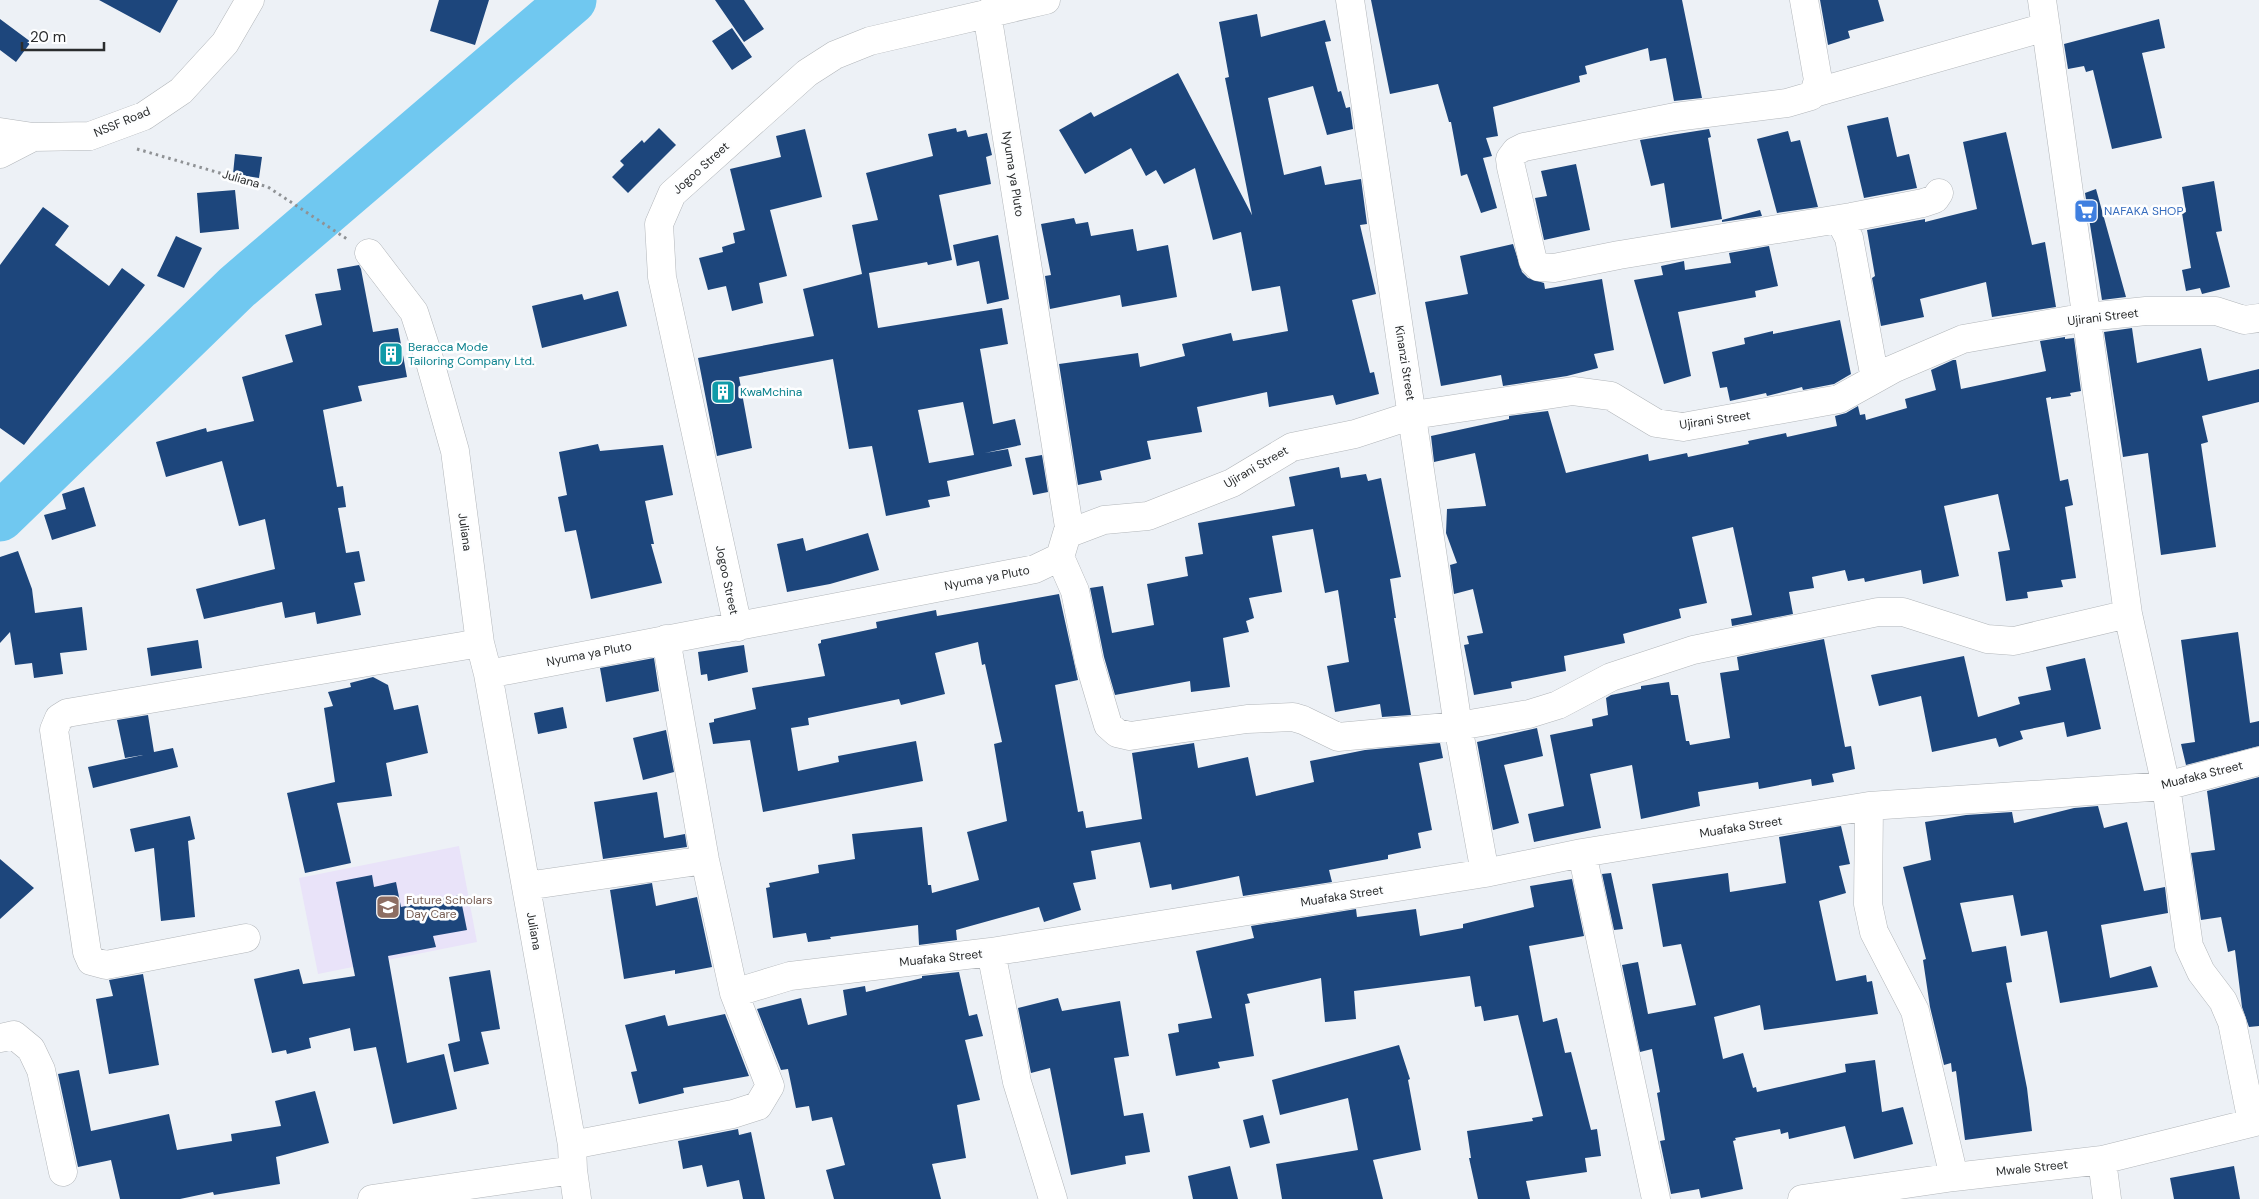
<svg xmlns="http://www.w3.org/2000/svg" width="2259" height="1199" viewBox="0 0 2259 1199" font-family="'DM Sans',sans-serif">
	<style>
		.education { fill: #e9e3f9 }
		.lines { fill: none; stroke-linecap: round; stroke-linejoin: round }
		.river { stroke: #70c8f0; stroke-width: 49 }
		.building { fill: #1d467c; fill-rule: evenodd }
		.street-casing { stroke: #b2b6ba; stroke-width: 29 }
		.path { stroke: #8f9295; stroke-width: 3; stroke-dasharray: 2.5 4; stroke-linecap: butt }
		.street { stroke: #fff; stroke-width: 28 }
		.labels { text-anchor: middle; stroke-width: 5; stroke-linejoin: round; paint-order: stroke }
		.street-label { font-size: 12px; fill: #2a2c2d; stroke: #fdfeff }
		.shop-label { font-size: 12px; fill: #366cbe; stroke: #fdfeff; text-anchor: start }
		.culture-label { font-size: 12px; fill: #0d838f; stroke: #fdfeff; text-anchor: start }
		.education-label { font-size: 12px; fill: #785e54; stroke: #fdfeff; text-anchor: start }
	</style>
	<rect width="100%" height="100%" fill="#edf1f6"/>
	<!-- education -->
	<path class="education" d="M459,846L477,942L318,974L299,878Z"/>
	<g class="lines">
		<!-- river -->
		<path class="river" d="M0,517L237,287L572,0"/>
	</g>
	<!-- building -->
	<path class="building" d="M99,0H178L160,33Z
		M439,0H489L475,45L430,31Z
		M715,0H744L764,29L744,42Z
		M1371,0H1682L1702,98L1674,101L1666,58L1650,61L1648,48L1585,66L1587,74L1579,76L1580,82L1493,107L1498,136L1486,138L1492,156L1483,158L1497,208L1481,213L1467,174L1461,176L1451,122H1449L1438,84L1390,94Z
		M1820,0H1878L1884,21L1848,31L1850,38L1828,45Z
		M1257,14L1261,37L1325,20L1331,41L1325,42L1338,92L1341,91L1346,108L1350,107L1353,129L1327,135L1313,86L1268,98L1284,175L1321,166L1325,185L1361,179L1367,224L1360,225L1376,294L1352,300L1370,373L1374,372L1379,394L1336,405L1333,395L1269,407L1267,392L1197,407L1202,432L1147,441L1151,459L1100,471L1102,480L1078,485L1059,364L1138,353L1140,367L1185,356L1182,344L1231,333L1233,341L1288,331L1280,286L1252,291L1241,232L1213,240L1195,168L1164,184L1156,170L1146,176L1131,148L1085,174L1059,130L1091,112L1094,117L1178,73L1252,215L1225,78L1229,77L1219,22Z
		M0,19L31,42L16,62L0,50Z
		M2159,19L2165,48L2142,53L2162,138L2112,149L2093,70L2086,72L2084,66L2068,69L2064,44Z
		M732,28L752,57L732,70L712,41Z
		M1888,117L1897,157L1909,154L1917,188L1864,198L1847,126Z
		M659,128L676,145L628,193L612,177L624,165L620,161L642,140L644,143Z
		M956,128L957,132L966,130L968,137L987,133L992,155L986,157L991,184L939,195L952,260L928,265L927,262L869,273L878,328L1002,308L1008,344L980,349L993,424L1015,419L1021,445L985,453L1008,449L1012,466L947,481L950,496L928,500L930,507L886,516L872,446L849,449L833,359L739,377L752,448L717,456L698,358L814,336L803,289L862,274L852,225L878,220L866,173L933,156L928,134ZM963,402L974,455L929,463L918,410Z
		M805,129L822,197L770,210L787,276L759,283L763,303L732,311L726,286L708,290L699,258L723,252L722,247L735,243L733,233L745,230L730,169L781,157L776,136Z
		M1709,129L1711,137L1708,138L1722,219L1671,228L1664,183L1651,186L1640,140Z
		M1788,131L1791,142L1800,140L1818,207L1777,213L1757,139Z
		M2006,132L2032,245L2045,242L2056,307L1992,317L1986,282L1920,299L1924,317L1881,326L1872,278L1875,276L1867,230L1925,219V222L1977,209L1963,142Z
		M235,154L262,157L259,178L233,174Z
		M1576,164L1590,230L1544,240L1535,198L1547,196L1541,171Z
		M2214,181L2222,231L2216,232L2230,287L2202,294L2200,288L2186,291L2182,270L2191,268L2182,213L2186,212L2182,187Z
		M2096,189L2126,297L2102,300L2085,193Z
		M235,190L239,229L200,233L197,193Z
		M43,207L69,226L55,245L109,286L122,268L145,285L24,445L0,428V265Z
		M1760,210L1762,216L1722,222V220Z
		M1074,218L1076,224L1088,222L1091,236L1133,229L1137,251L1168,245L1177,297L1122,307L1120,295L1050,309L1045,276L1051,275L1041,224Z
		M998,235L1009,299L987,304L979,261L957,266L953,245Z
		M176,236L202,248L184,288L157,276Z
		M1513,244L1522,272L1528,278L1544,283L1545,289L1602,279L1614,350L1594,354L1598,368L1567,376L1503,386L1501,375L1441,386L1425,302L1468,294L1460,256Z
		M1769,246L1778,286L1755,291L1756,297L1678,312L1691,376L1664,384L1634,280L1663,275L1661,266L1684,261L1685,270L1731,263L1729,253Z
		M359,265L361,269L373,332L398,328L407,377L358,386L362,401L323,410L337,487L343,486L346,507L338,508L346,553L359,551L365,581L354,583L361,615L317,624L315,612L285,618L282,602L204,619L196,589L275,569L265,519L239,526L222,461L166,477L156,442L206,428L207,432L254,421L242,377L293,362L285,335L322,325L315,294L341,290L337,269Z
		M618,291L627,326L542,348L532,306L582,294L584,300Z
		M1840,320L1851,374L1834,384L1803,390L1802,387L1767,396L1766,393L1730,401L1727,387L1720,388L1712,352L1745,344L1744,338L1773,331V334Z
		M2132,328L2137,363L2201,348L2208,381L2259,369V402L2202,416L2208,442L2201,444L2216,547L2161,555L2148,453L2123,457L2104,332Z
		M2065,337V339L2074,338L2081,391L2070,393L2071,396L2051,399V397L2046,398L2060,481L2068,479L2073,505L2065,507L2076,578L2061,580L2063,587L2027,592L2028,598L2006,601L1998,552L2010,550L1998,494L1944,506L1959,576L1923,584L1921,570L1865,582L1864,578L1848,581L1845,570L1812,577L1814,588L1789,592L1793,614L1732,626L1731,619L1752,615L1733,527L1692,537L1707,603L1679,609L1681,618L1623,634L1625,643L1564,656L1566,671L1511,682L1512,688L1474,695L1464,645L1469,644L1467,636L1483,633L1473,589L1454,594L1450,565L1457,563L1446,533L1447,509L1486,506L1475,453L1434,462L1431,436L1509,419V416L1548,411L1566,473L1648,454L1649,461L1687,453L1688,457L1749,444L1748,441L1786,433L1787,437L1837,426L1835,416L1846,413L1858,406L1860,415L1865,414L1866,420L1907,408L1905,399L1936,390L1931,370L1953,360H1956L1961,389L2046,371L2040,341Z
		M598,444L600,451L663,445L673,495L645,501L654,544H651L662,583L591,599L576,530L565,532L558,497L567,495L559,452Z
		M1042,455L1048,492L1033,495L1025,458Z
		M1339,467L1341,478L1366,474L1368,481L1381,478L1401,577L1390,579L1396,618H1394L1411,715L1382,717L1380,704L1335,712L1327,666L1349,662L1338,590L1325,593L1313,529L1272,536L1282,592L1249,598L1254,618L1246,621L1249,632L1223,638L1230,687L1191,692L1190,681L1115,695L1104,657L1090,588L1103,586L1112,633L1154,625L1147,584L1188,576L1185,557L1203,554L1198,523L1295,506L1289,477Z
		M84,487L96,526L52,540L44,515L66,509L62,494Z
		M868,533L879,570L830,584L787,592L777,544L803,538L806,551Z
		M18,551L32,589L35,613L82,607L87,650L60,653L63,674L34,678L32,663L15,665L10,632L0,643V557Z
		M1059,594L1078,680L1055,685L1078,812L1083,811L1086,828L1142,819L1132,753L1194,743L1198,768L1248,757L1256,796L1314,782L1310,761L1365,750L1440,743L1443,758L1419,763L1432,830L1418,833L1421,848L1388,855V859L1329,870L1332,882L1243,896L1239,876L1172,890L1171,884L1150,888L1140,842L1091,851L1096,879L1073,883L1081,910L1044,922L1039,907L956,930L957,940L919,945L918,925L830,937L831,939L808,942L806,933L773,938L766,888L770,887L769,883L819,873L818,865L855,859L852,834L922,827L928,885H931L932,893L979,880L967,832L1007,821L994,744L1002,742L985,664L982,665L978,642L935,653L945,694L901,705L899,699L808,718L809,725L791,728L798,771L839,762L838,756L916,741L923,781L763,812L750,740L713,744L709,723L714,722V719L756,709L752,688L825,676L818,644L821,643V640L877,628L876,622L936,610L937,616Z
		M2238,632L2250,723L2259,721V746L2186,765L2181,744L2195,742L2181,640Z
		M1824,639L1845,747L1851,746L1855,769L1832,774L1834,782L1812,786L1811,779L1759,789L1758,782L1698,792L1700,806L1641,819L1632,765L1590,774L1601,828L1534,842L1528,814L1564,806L1550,735L1593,726L1592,719L1608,715L1606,698L1611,695L1641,689V686L1669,682L1671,695H1678L1686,741H1689L1690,745L1730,738L1720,673L1739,670L1737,657Z
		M198,640L202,668L151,676L147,648Z
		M744,645L748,672L708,681L707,674L701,675L698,652Z
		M1964,656L1978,717L2020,704L2018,697L2051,690L2046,667L2085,658L2101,729L2067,737L2064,722L2020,731L2023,739L1999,747L1996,738L1932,752L1921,696L1879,706L1871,675Z
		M654,658L659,691L606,702L600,668Z
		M373,677L388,685L394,710L418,705L428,753L386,763L392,796L337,803L351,863L305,873L287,793L335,782L324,708L333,706L328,692L351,687L350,683Z
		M563,707L567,728L538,734L534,713Z
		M148,715L154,752L173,748L178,767L93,788L88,767L143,755L125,758L117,720Z
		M1537,728L1543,756L1504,765L1519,823L1493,830L1477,742Z
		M666,730L674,772L643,780L633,738Z
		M2259,777V1026L2249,1027L2242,1007L2235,950L2228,952L2221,917L2201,920L2191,853L2215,850L2207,791Z
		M657,792L664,838L685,834L687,847L603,859L594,802Z
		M2098,806L2104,828L2127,822L2144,891L2165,887L2168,913L2101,925L2110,978L2151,966L2158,987L2060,1003L2047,931L2021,936L2013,895L1960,903L1972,952L2006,946L2012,982L2006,983L2027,1088L2032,1131L1965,1140L1956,1071L1952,1072L1951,1063L1944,1065L1930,1007L1923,960L1926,959L1903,867L1931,860L1925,822L1966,815L2012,812L2014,823L2074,808Z
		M190,816L195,839L188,841L195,917L161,921L154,848L135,852L130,829Z
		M1841,826L1850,864L1839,866L1846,893L1819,901L1836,981L1866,975L1867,982L1872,981L1878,1014L1764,1030L1760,1005L1714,1017L1723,1059L1743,1053L1753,1088L1756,1087L1757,1092L1846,1072L1845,1064L1875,1060L1882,1112L1903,1107L1913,1144L1854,1159L1845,1126L1789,1139L1788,1132L1781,1134L1780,1129L1735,1138L1736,1140L1733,1141L1743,1189L1701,1198L1699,1189L1671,1194L1660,1141L1665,1140L1657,1093L1660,1092L1652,1049L1640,1052L1622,965L1638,962L1648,1014L1696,1005L1681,944L1663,947L1652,884L1728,873L1730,892L1786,883L1779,837Z
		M0,859L34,888L0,919Z
		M1611,873L1623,929L1614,930L1602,874Z
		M372,875L374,887L396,882L401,907L460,895L467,930L433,936L436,947L388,956L407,1063L444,1054L457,1109L393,1124L376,1047L354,1051L350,1028L309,1038L311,1048L287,1054L286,1050L272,1053L254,979L299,969L303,984L355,976L336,882Z
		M1572,879L1584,936L1529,946L1543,1022L1557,1018L1565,1053L1571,1052L1591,1130L1597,1129L1601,1156L1585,1158L1587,1172L1526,1181L1530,1199H1478L1469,1158H1471L1467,1131L1533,1121L1532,1118L1543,1116L1518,1015L1484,1021L1481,1006L1475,1007L1470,976L1354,991L1356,1019L1325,1022L1321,978L1247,994L1250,1003L1245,1004L1254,1056L1218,1062L1220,1068L1176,1076L1168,1034L1179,1032L1178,1024L1212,1018L1196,951L1254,938L1251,926L1356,909L1357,917L1416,909L1420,936L1463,928V924L1534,907L1530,886Z
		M652,883L656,906L697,897L712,967L675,974V970L624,979L610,890Z
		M490,970L500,1029L481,1032L489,1064L454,1072L448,1044L460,1041L449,977Z
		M959,972L969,1016L977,1014L983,1036L965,1040L980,1100L957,1105L966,1158L932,1164L941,1199H834L826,1170L845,1165L832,1117L812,1121L809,1106L796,1108L788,1069L781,1070L757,1009L801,998L808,1025L847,1015L843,990L865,986L866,992L922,978V976Z
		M143,974L159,1065L109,1074L96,999L113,996L109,980Z
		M1058,998L1062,1011L1120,1001L1129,1056L1114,1058L1124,1116L1143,1113L1150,1152L1125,1156L1126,1164L1071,1175L1050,1068L1031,1073L1018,1008Z
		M725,1014L749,1076L683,1088L684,1093L639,1104L631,1072L637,1071L625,1025L665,1015L668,1026Z
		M1399,1045L1410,1079L1408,1080L1421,1150L1373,1160L1383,1199H1282L1276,1164L1358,1150L1348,1098L1280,1115L1272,1080Z
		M79,1070L91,1131L169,1114L177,1150L232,1141L231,1134L281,1126L275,1101L315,1091L329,1143L276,1157L280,1184L214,1195L213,1192L180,1199H120L111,1160L78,1167L58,1074Z
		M1263,1115L1270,1143L1250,1148L1243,1120Z
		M738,1129L739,1135L751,1132L765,1199H743L739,1180L707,1187L702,1165L683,1169L678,1141Z
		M1230,1166L1238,1199H1193L1188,1176Z
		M2234,1166L2240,1199H2174L2170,1178Z"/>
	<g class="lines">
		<!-- street casing -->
		<g class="street-casing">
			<path id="street" d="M1350,0L1458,726L1485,873
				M1804,0L1818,80L1814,93L1811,96L1787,103L1675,117L1524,147L1516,151L1510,159L1511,167L1533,261L1539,267L1554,268L1619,255L1851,217L1923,203L1935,199L1939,193
				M2042,0L2128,614L2166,786L2189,946L2201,972L2223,1001L2232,1022L2252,1122
				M1814,93L2046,27
				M0,132L33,137L90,136L144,116L181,91L225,43L250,0
				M0,154L33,137
				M1839,219L1849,238L1851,249L1875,379
				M369,253L414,312L428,355L455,451L480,643L488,674L572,1145L573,1170L577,1199
				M1067,534L1104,520L1148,516L1232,483L1292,447L1355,434L1413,415L1573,391L1611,396L1656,423L1683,427L1839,399L1893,369L1963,339L2087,317L2146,311H2216L2244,320L2259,318
				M1060,557L1075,591L1089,661L1108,725L1117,733L1130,736L1247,719L1293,717L1303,720L1338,737L1458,726L1529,714L1558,705L1611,677L1693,650L1878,612H1903L1987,639L2014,641L2128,614
				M738,627L662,277L659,224L672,194L807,73L835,55L870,41L1046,0
				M666,639L705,860L734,993
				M488,674L1035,569L1060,557L1069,527L987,13
				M1869,806L1868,904L1874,932L1915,1011L1954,1177
				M1582,853L1656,1199
				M526,886L705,860
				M246,938L106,965L91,961L87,952L54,730L59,718L67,713L480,643
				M991,952L1017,1082L1053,1199
				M0,1038L14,1035L31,1049L41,1070L63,1172
				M572,1145L733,1114L758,1106L770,1086L734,993L790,976L991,952L1485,873L1582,853L1869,806L2166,786L2259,761
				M2102,1160L2107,1199
				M372,1199L573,1170
				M1802,1199L1954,1177L2102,1160L2259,1121"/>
		</g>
		<!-- path -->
		<path class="path" d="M137,149L268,187L347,239"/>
		<!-- street -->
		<use href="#street" class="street"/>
	</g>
	<!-- icons -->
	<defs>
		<g id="supermarket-square" transform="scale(1.25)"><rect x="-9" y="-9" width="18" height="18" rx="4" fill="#3f7fe0" stroke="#fdfeff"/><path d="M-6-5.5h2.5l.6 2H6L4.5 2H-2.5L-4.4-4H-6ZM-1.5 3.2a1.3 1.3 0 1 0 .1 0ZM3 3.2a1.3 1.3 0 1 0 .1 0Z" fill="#fff"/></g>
		<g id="building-square" transform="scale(1.25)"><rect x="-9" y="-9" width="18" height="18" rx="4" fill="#0f9aa8" stroke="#fdfeff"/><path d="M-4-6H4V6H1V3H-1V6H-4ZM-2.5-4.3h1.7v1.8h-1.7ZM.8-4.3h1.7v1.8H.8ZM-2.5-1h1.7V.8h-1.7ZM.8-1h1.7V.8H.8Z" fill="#fff"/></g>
		<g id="university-square" transform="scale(1.25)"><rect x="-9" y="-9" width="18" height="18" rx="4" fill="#8d6e63" stroke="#fdfeff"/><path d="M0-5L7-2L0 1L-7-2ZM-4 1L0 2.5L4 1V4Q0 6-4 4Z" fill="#fff"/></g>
	</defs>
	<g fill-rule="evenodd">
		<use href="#supermarket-square" x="2086" y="211"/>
		<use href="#building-square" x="391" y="354"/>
		<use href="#building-square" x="723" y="392"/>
		<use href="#university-square" x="388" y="907"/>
	</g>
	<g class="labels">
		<!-- street labels -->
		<g class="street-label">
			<text transform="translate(122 122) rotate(-23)" y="4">NSSF Road</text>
			<text transform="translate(701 168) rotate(-42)" y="4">Jogoo Street</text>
			<text transform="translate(1013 174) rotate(81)" y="4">Nyuma ya Pluto</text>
			<text transform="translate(241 179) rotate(16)" y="4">Juliana</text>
			<text transform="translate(2103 317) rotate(-7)" y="4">Ujirani Street</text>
			<text transform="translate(1405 363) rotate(81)" y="4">Kinanzi Street</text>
			<text transform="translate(1715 420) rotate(-8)" y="4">Ujirani Street</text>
			<text transform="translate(1256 467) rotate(-30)" y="4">Ujirani Street</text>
			<text transform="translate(465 532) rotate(82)" y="4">Juliana</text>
			<text transform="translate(987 578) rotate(-11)" y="4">Nyuma ya Pluto</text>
			<text transform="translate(727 580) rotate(78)" y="4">Jogoo Street</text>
			<text transform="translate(589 654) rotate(-11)" y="4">Nyuma ya Pluto</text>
			<text transform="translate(2202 775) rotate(-14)" y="4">Muafaka Street</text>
			<text transform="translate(1741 827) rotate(-9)" y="4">Muafaka Street</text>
			<text transform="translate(1342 896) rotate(-9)" y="4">Muafaka Street</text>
			<text transform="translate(534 931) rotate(80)" y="4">Juliana</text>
			<text transform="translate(941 958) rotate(-6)" y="4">Muafaka Street</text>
			<text transform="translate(2032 1168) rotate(-6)" y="4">Mwale Street</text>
		</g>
		<!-- shop labels -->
		<g class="shop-label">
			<text x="2104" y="215">NAFAKA SHOP</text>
		</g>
		<!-- culture labels -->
		<g class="culture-label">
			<text x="408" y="351">Beracca Mode<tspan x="408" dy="14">Tailoring Company Ltd.</tspan></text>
			<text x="740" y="396">KwaMchina</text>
		</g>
		<!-- education labels -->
		<g class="education-label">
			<text x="406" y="904">Future Scholars<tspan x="406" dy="14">Day Care</tspan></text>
		</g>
	</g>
	<!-- scale -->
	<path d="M22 42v8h82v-8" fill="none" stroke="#2a2c2d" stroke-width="2.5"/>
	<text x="30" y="42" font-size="15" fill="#2a2c2d" stroke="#fdfeff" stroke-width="4" paint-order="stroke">20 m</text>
</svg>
